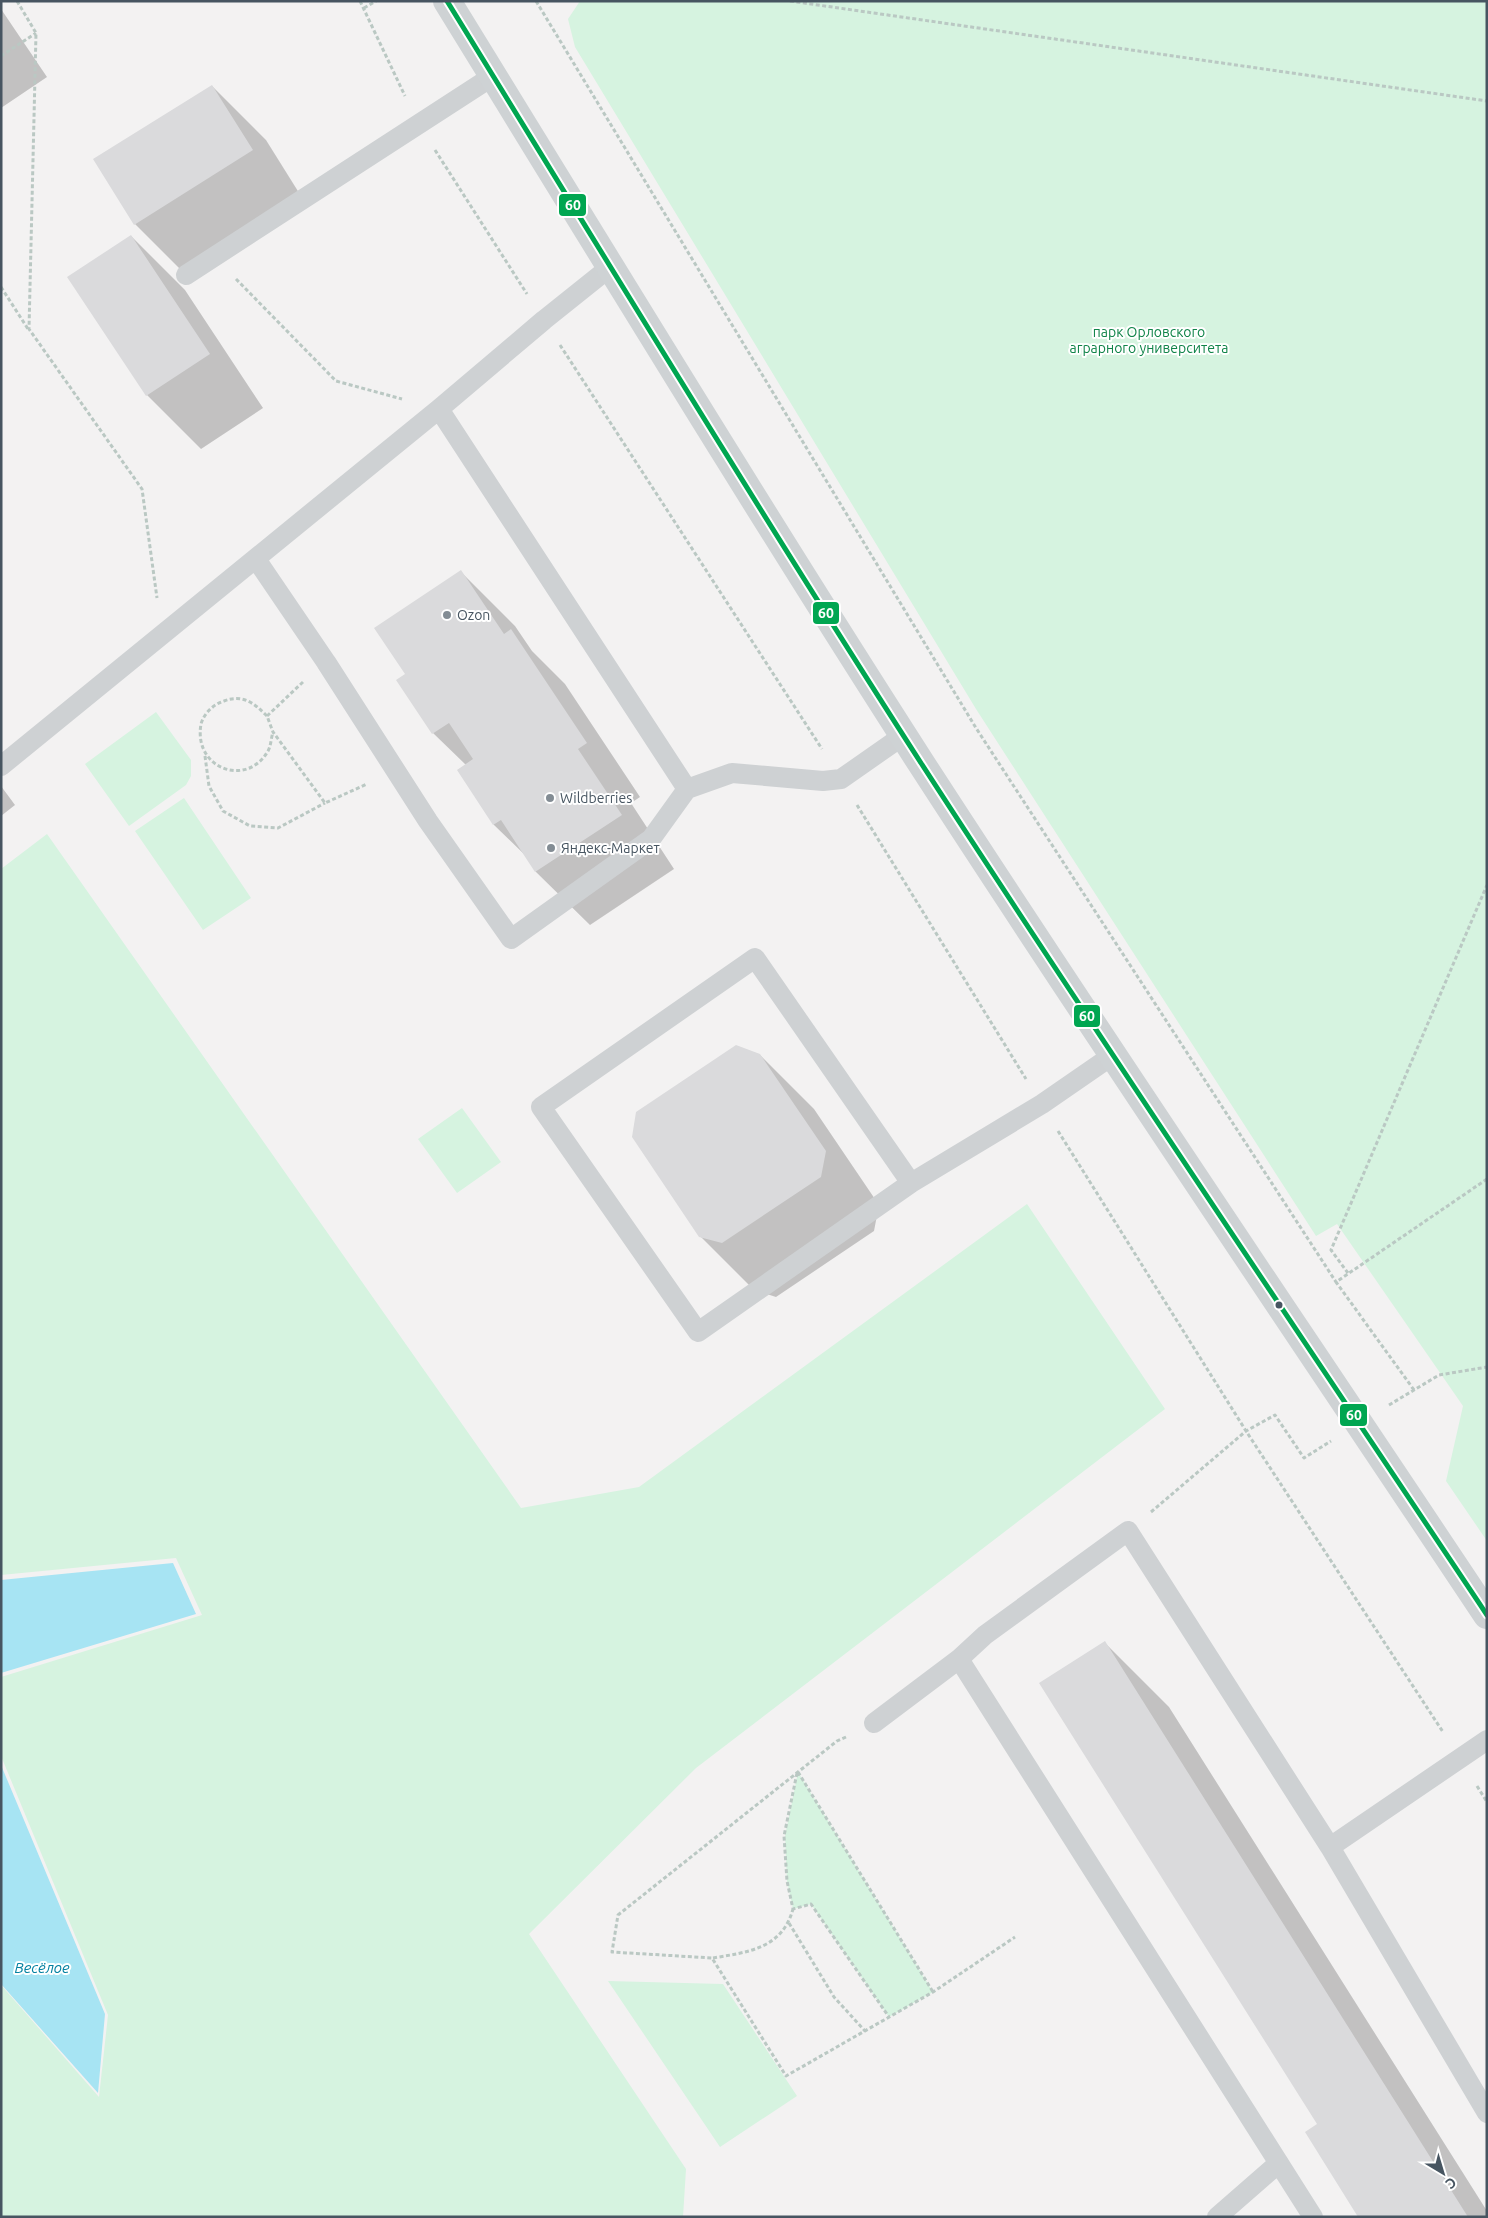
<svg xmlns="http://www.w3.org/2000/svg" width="1488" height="2218" viewBox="0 0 1488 2218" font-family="Ubuntu,sans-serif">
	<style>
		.green { fill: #d6f3e0 }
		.water { fill: #a7e4f3 }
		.shadow { fill: #0003 }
		.building { fill: #dadadc }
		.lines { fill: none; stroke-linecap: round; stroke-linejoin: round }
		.path { stroke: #bac8c3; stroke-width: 3; stroke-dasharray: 4 2.5; stroke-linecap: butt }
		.service { stroke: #ced1d3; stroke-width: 20 }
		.secondary { stroke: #ced2d4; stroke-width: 28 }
		.bus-1-casing { stroke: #fff; stroke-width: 9 }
		.bus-1 { stroke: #00a651; stroke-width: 5 }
		.poi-dot { fill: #838c94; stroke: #fff; stroke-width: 2 }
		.bus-dot { fill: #475561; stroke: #fff; stroke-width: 2 }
		.labels { text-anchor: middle; stroke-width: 4; stroke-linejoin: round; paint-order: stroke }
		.park-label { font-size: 14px; fill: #108449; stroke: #fff }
		.poi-label { font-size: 14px; fill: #475561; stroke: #fff; text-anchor: start }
		.water-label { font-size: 15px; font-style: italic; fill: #0381a1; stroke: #fff }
		.line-badge { stroke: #fff; stroke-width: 2 }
		.badge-label { font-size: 14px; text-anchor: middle; font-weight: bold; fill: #fff }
	</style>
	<rect width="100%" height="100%" fill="#f3f2f2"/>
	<!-- green -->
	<path class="green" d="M580,1H1487V1541L1446,1481L1463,1406L1337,1224L1316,1236L976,709L575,47L568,19Z
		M156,712L191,760V776L186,785L129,826L85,764Z
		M184,798L251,898L203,930L135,831Z
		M47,834L521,1508L639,1487L1027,1204L1165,1409L696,1768L529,1934L686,2169L683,2217H1V1985L99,2097L108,2015L1,1756V1677L202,1615L176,1558L1,1575V869Z
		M462,1108L501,1162L457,1193L418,1139Z
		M798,1772L933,1992L889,2017L811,1904L793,1909L787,1881L785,1836Z
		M608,1981L723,1984L797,2096L720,2147Z"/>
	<!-- water -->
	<path class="water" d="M173,1563L196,1614L1,1673V1580Z
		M1,1765L105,2014L98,2093L1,1984Z"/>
	<!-- shadow -->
	<path class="shadow" d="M1,9L47,77L1,108Z
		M212,86L266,140L306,204L189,278L135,224Z
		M131,236L185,290L263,408L201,449L147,395L69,277Z
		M461,572L515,626L532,651L565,684L640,797L631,803L674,869L590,925L536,872L526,856L494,825L458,770L466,765L433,733L407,674Z
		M1,786L15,805L1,816Z
		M760,1055L814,1109L879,1205L874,1231L776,1297L754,1290L700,1236Z
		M1104,1642L1169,1707L1487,2211V2217H1360Z"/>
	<!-- building -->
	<path class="building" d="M212,85L253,150L134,225L93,159Z
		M131,235L210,354L146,396L67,277Z
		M461,570L504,634L511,629L587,743L578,749L622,815L535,872L501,820L493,825L457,770L473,759L449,723L432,734L396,680L405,674L374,628Z
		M736,1045L760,1054L826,1151L821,1177L722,1243L699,1237L632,1137L636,1112Z
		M1105,1641L1468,2217H1358L1305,2132L1317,2124L1039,1683Z"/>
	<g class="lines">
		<!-- path -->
		<path class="path" d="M17,1L36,33L29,329L142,489L157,598
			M360,1L405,96
			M536,1L976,728L1336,1282
			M790,1L1487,101
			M364,8L376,1
			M1,56L36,33
			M435,150L527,294
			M236,279L336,381L402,399
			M1,287L28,329
			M560,345L822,749
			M303,682L267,716L273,732L325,803L367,784
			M267,716C254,703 243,694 224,701C214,704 204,713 201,724C193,769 247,788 268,751C271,746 271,738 273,732
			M205,756L209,786L223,811L250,826L278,828L325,803
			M857,805L1026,1079
			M1058,1131L1246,1431L1443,1732
			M1348,1273L1331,1250L1487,885
			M1414,1390L1336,1282L1487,1179
			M1389,1405L1439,1375L1487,1367
			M1151,1512L1246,1431L1275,1415L1304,1458L1331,1441
			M846,1737L837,1741L798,1772L618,1915L612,1952L712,1958L786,2076L933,1992L1015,1937
			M798,1772L933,1992
			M797,1773L784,1836L787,1881L793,1909L811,1904L889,2017
			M1477,1786L1487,1802
			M789,1923L834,1997L865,2031
			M713,1958C748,1952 782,1949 793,1909"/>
		<!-- service -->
		<path class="service" d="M186,275L493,76
			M256,559L326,662L428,821L511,939L651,839L687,789L439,409
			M1,766L439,409L544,320L609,268
			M687,789L732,773L823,781L841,779L904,735
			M911,1183L755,958L541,1107L698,1332L911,1183L1042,1104L1113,1055
			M959,1659L1313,2217
			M874,1723L959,1659L985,1635L1128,1531L1330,1847L1487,1740
			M1330,1847L1487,2113
			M1217,2217L1279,2163"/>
		<!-- secondary -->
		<path class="secondary" d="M447,1C604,256 759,511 921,763C1106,1049 1298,1331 1487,1615"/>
		<!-- bus-1 casing -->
		<g class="bus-1-casing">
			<path id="bus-1" d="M447,1C604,256 759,511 921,763C1106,1049 1298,1331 1487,1615"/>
		</g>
		<!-- bus-1 -->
		<use href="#bus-1" class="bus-1"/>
	</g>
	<!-- markers -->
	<g class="poi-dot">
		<circle cx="447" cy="615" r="5"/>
		<circle cx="550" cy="798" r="5"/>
		<circle cx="551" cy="848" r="5"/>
	</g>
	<circle class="bus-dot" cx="1279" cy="1305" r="4.5"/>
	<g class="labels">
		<!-- park labels -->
		<g class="park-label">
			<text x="1149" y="337">парк Орловского<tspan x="1149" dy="16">аграрного университета</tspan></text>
		</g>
		<!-- poi labels -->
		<g class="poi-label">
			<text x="457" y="620">Ozon</text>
			<text x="560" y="803">Wildberries</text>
			<text x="561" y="853">Яндекс-Маркет</text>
		</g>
		<!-- water labels -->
		<g class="water-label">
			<text x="42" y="1973">Весёлое</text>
		</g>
	</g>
	<g class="line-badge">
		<rect x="558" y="193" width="29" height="24" rx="5" fill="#00a651"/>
		<rect x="812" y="601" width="28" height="24" rx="5" fill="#00a651"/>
		<rect x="1073" y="1004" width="28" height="24" rx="5" fill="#00a651"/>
		<rect x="1339" y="1403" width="29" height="24" rx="5" fill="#00a651"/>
	</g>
	<g class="badge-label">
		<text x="573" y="210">60</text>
		<text x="826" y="618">60</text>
		<text x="1087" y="1021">60</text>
		<text x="1354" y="1420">60</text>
	</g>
	<!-- border -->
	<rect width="1488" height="2218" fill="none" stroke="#475561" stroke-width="5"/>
	<!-- north arrow -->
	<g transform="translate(1443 2173) rotate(142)" stroke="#ffffff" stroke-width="4" paint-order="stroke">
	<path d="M0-4L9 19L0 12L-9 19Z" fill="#475561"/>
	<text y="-8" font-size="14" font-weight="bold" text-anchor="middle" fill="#475561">С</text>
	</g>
</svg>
